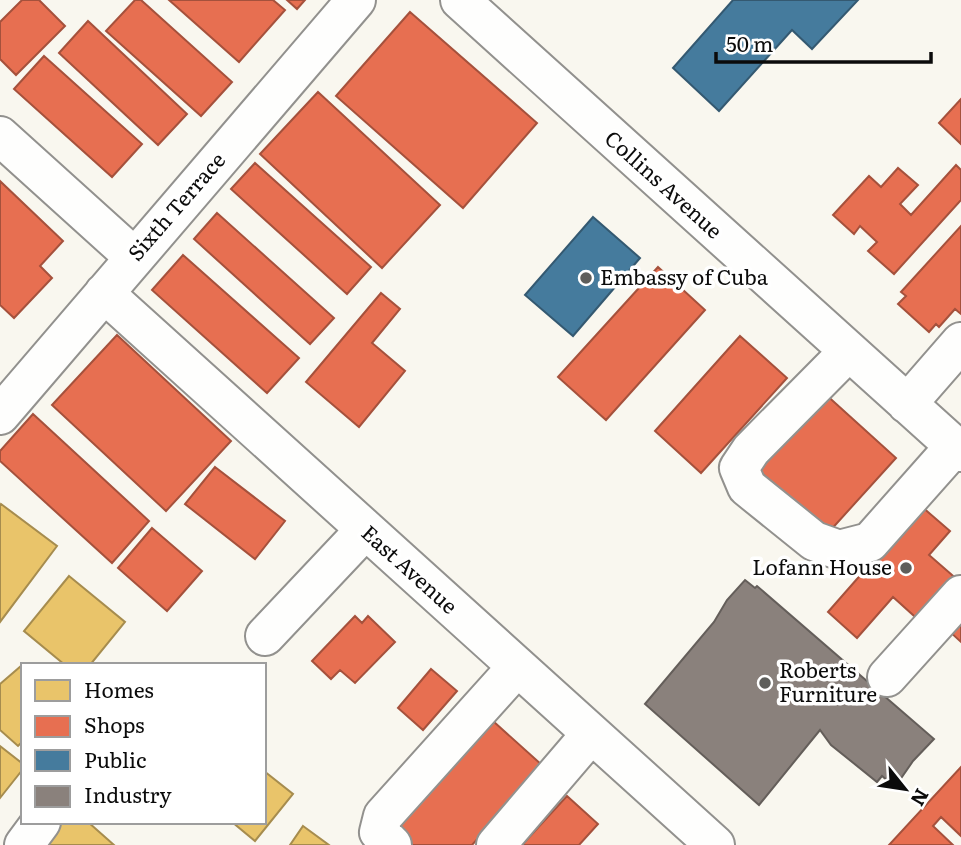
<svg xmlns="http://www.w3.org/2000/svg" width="961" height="845" viewBox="0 0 961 845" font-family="Literata,serif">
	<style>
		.homes { fill: #e9c46a; stroke: #a68c4e; stroke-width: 2 }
		.shops { fill: #e76f51; stroke: #a5513c; stroke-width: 2 }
		.public { fill: #457b9d; stroke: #345971; stroke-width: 2 }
		.industry { fill: #8a817c; stroke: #645e5a; stroke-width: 2 }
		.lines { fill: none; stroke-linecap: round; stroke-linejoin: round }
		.minor-casing { stroke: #92918e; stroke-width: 42 }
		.minor { stroke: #fefefd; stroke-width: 38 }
		.poi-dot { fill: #5e5e5b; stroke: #fff; stroke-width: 2.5 }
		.labels { text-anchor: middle; stroke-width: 7; stroke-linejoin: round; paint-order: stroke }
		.street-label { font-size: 21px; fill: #0b0b0b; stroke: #fff }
		.poi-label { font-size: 21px; fill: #0b0b0b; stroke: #fff; text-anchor: start }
	</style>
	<rect width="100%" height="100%" fill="#f9f7ef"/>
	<!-- homes -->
	<path class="homes" d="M1,504L57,546L0,622V506Z
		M69,576L125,622L90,665H65L24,631Z
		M21,666L23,667V741L18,746L0,730V684Z
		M0,746L23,764V769L0,798Z
		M264,771L293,794L255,841L232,822H264Z
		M62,822H88L114,845H41Z
		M303,826L329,845H290Z"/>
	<!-- shops -->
	<path class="shops" d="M22,0H39L65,26L16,75L0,59V22Z
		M135,0H141L232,82L201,116L106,31Z
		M169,0H273L285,10L239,62Z
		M287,0H305L297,9Z
		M410,12L537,123L463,208L336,96Z
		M88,21L187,114L158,145L59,53Z
		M44,56L142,144L112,177L14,89Z
		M318,92L440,205L382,268L260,154Z
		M961,99V144L939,123Z
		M255,163L371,267L347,294L231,189Z
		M956,165L961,170V200L894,274L868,251L877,242L860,226L854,234L833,215L869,176L881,187L898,168L918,185L900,204L911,215Z
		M0,181L63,241L40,266L52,278L14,318L0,305Z
		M217,213L334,318L310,344L194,239Z
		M961,226V314L955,309L939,327L936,324L929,332L898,304L906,296L901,292Z
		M183,255L299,358L267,393L152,290Z
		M658,267L705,310L606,420L558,377Z
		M381,293L400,309L372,343L405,371L359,427L306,382Z
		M117,335L231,441L166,511L52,405Z
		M740,336L787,378L701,473L655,431Z
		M823,392L896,458L828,533L755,467Z
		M33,414L149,521L112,563L0,461V451Z
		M215,467L285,521L255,559L185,504Z
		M921,506L950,531L929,555L960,582L923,624L893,597L857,638L828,612Z
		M152,528L202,571L167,611L118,568Z
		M961,615V642L948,630Z
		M355,616L362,623L368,616L395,642L355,683L340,670L331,679L312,661Z
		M431,669L457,691L423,730L398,708Z
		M493,721L543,766L472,845H411L395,830Z
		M961,767V836L941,817L933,826L953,845H889Z
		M567,796L598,824L579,845H522Z"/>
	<!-- public -->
	<path class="public" d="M733,0H858L812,49L792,30L719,111L673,68Z
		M593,217L640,258L573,336L525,295Z"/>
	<!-- industry -->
	<path class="industry" d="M745,580L755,588L757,586L934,739L913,761L895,787L882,776L877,782L831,745L820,730L759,805L645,704L714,622L727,600Z"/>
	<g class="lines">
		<!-- minor casing -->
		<g class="minor-casing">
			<path id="minor" d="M460,0L961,452
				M0,136L134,257
				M104,293L715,845
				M849,351L751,450L739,468L747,487L814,541L839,550L870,542L955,446
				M907,404L961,342
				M0,415L356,0
				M265,636L365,530
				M887,677L961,595
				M24,845L41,822
				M392,845L379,832L383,816L517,667
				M496,845L591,734"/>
		</g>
		<!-- minor -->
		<use href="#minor" class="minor"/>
	</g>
	<!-- markers -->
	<g class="poi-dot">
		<circle cx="586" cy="278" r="7"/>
		<circle cx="906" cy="568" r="7"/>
		<circle cx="765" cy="683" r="7"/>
	</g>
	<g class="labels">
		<!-- street labels -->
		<g class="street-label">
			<text transform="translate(663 185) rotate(42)" y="7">Collins Avenue</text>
			<text transform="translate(177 207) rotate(-49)" y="7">Sixth Terrace</text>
			<text transform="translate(409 570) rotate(42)" y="7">East Avenue</text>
		</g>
		<!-- poi labels -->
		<g class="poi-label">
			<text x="600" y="285">Embassy of Cuba</text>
			<text x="892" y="575" text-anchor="end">Lofann House</text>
			<text x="779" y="678">Roberts<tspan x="779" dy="24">Furniture</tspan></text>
		</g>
	</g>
	<!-- legend -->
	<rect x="21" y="663" width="245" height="161" fill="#ffffff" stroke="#9d9d9d" stroke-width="2"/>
	<rect x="35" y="680" width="35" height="21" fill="#e9c46a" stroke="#9d9d9d" stroke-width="2"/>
	<text x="84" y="698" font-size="21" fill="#0b0b0b">Homes</text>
	<rect x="35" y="716" width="35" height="21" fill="#e76f51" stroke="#9d9d9d" stroke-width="2"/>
	<text x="84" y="733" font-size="21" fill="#0b0b0b">Shops</text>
	<rect x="35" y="750" width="35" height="21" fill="#457b9d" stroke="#9d9d9d" stroke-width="2"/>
	<text x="84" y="768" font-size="21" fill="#0b0b0b">Public</text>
	<rect x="35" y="786" width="35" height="21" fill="#8a817c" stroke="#9d9d9d" stroke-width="2"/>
	<text x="84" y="803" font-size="21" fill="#0b0b0b">Industry</text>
	<!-- north arrow -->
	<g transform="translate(905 789) rotate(120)" stroke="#ffffff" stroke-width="5" paint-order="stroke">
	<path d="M0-5L12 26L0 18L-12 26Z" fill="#0b0b0b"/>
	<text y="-10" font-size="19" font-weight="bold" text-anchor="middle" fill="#0b0b0b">N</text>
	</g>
	<!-- scale -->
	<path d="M716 52v10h215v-10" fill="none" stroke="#0b0b0b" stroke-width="3.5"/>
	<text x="726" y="52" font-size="21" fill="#0b0b0b" stroke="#ffffff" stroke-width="5" paint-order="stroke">50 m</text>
</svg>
